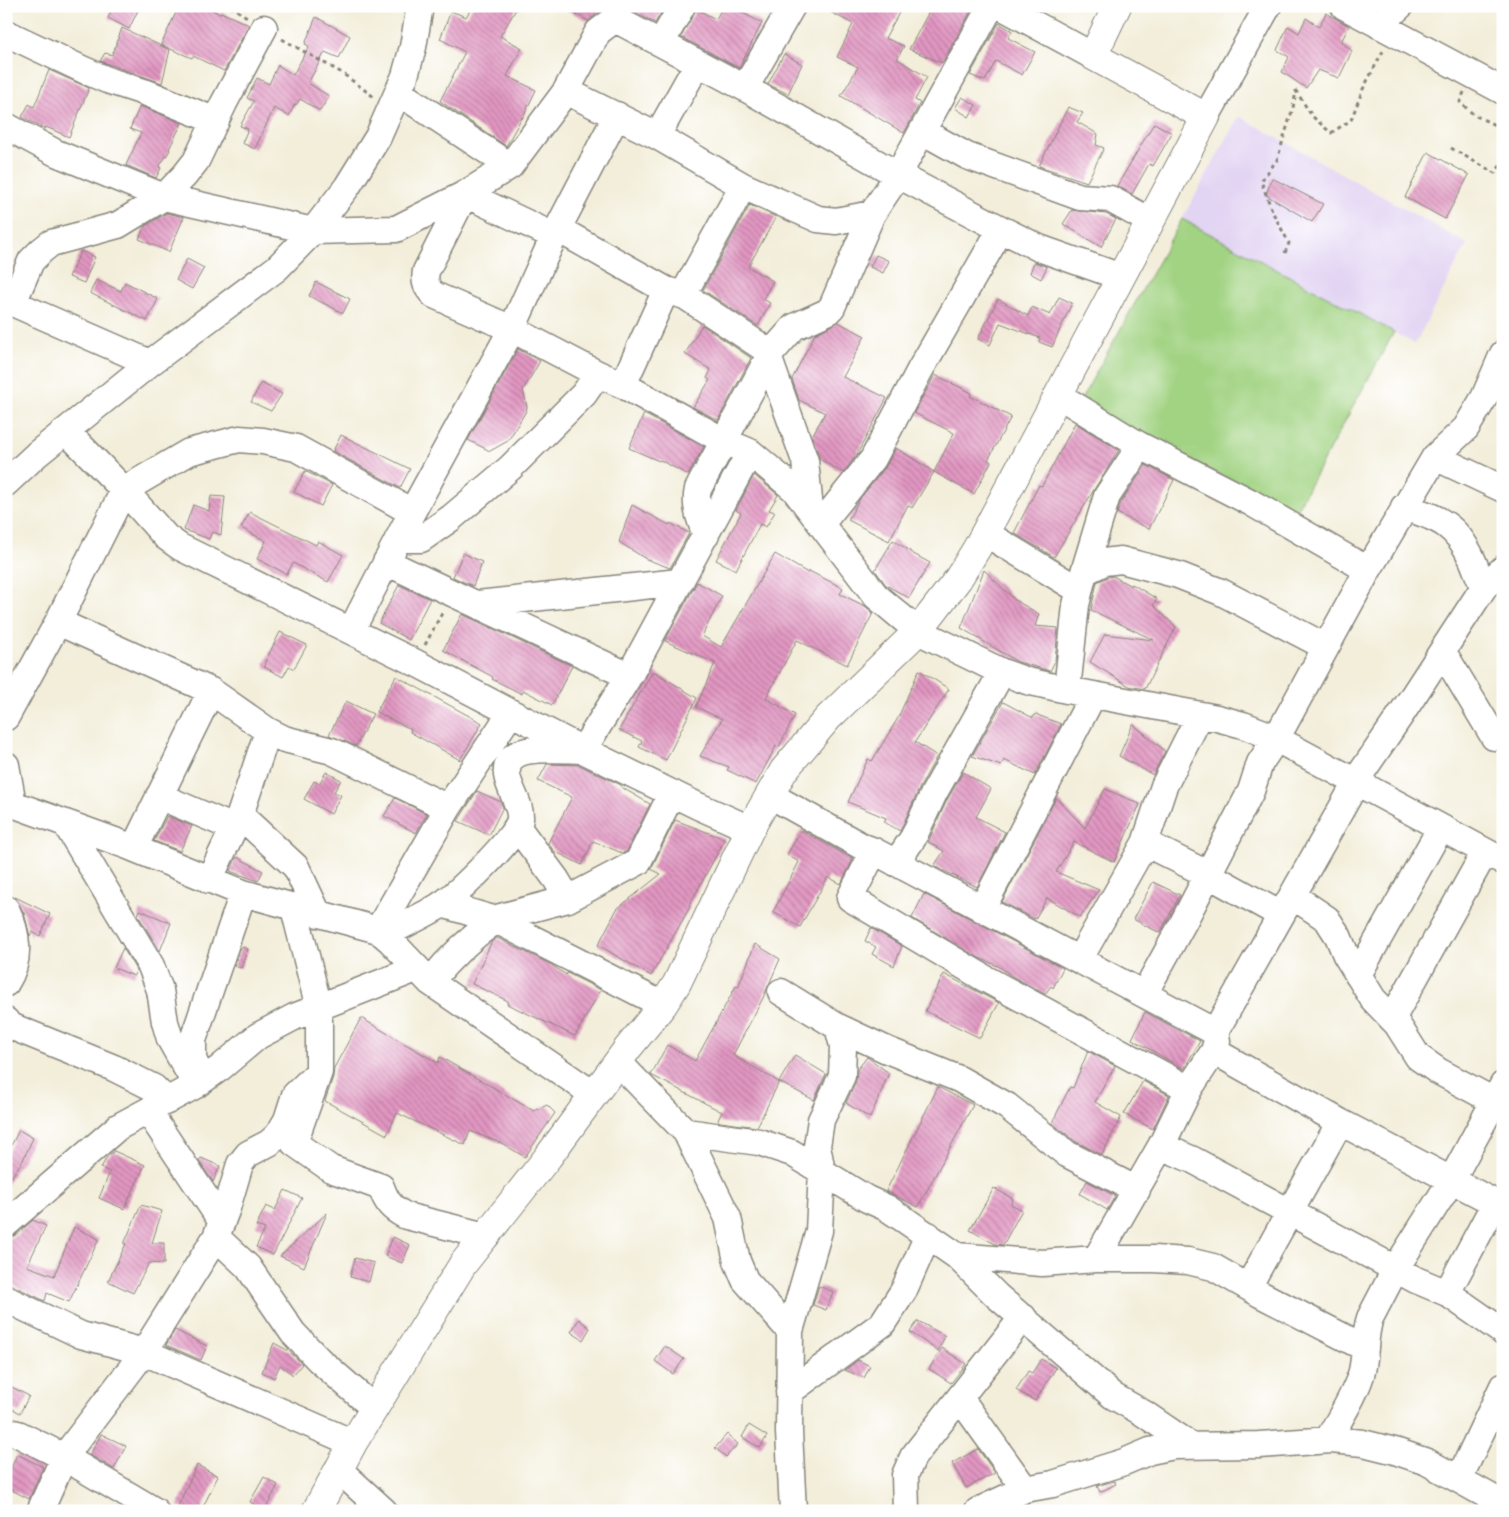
<svg xmlns="http://www.w3.org/2000/svg" width="1509" height="1517" viewBox="0 0 1509 1517" font-family="'Indie Flower',sans-serif">
	<style>
		.built { fill: #e2d4f3 }
		.pitch { fill: #a1d382; stroke: #5e784f }
		.building { fill: url(#building-back-hatch) }
		.lines { fill: none; stroke-linecap: round; stroke-linejoin: round }
		.minor-casing { stroke: #88857b; stroke-width: 29 }
		.major-casing { stroke: #88857b; stroke-width: 30 }
		.path { stroke: #88857b; stroke-width: 3; stroke-dasharray: 4 4; stroke-linecap: butt }
		.minor { stroke: #fff; stroke-width: 26 }
		.major { stroke: #fff; stroke-width: 28 }
	</style>
	<defs>
		<pattern id="building-back-hatch" width="6" height="6" patternUnits="userSpaceOnUse" patternTransform="scale(1.25)"><rect width="6" height="6" fill="#e297c2"/><path d="M-1 5l2 2M0 0l6 6M5-1l2 2" fill="none" stroke="#b67a9d"/></pattern>
	</defs>
	<rect width="100%" height="100%" fill="#fff"/>
	<filter id="ink" filterUnits="userSpaceOnUse"><feTurbulence type="fractalNoise" baseFrequency=".02" numOctaves="2"/><feDisplacementMap in="SourceGraphic" scale="10" xChannelSelector="R" yChannelSelector="G"/><feConvolveMatrix kernelMatrix="1 2 1 2 8 2 1 2 1" color-interpolation-filters="sRGB"/></filter>
	<filter id="wash" filterUnits="userSpaceOnUse"><feTurbulence type="fractalNoise" baseFrequency=".0096" numOctaves="4" result="noise"/><feDisplacementMap in="SourceGraphic" scale="20" xChannelSelector="R" yChannelSelector="G"/><feGaussianBlur stdDeviation="1.12" result="paint"/><feColorMatrix in="noise" values="0 0 0 0 0 0 0 0 0 0 0 0 0 0 0 0 0 1.4 0 .05"/><feComposite in="paint" operator="in"/></filter>
	<g filter="url(#wash)">
		<rect width="100%" height="100%" fill="#f3eeda"/>
		<!-- built -->
		<path class="built" d="M1239,116L1467,244L1415,344L1182,219Z"/>
		<!-- pitch -->
		<path class="pitch" d="M1182,219L1394,332L1295,512L1078,405Z"/>
		<g id="blocks">
			<!-- building -->
			<path class="building" d="M113,6H140L129,29L108,18Z
				M179,6H206L220,14L221,12L249,25L224,71L193,56L192,58L161,45Z
				M473,6H518L500,36L522,48L507,76L536,90L522,119V117L506,146L440,101L465,52L440,39L451,11L466,17Z
				M560,6H608L605,7L588,21Z
				M623,6H665L655,23Z
				M723,6H730L762,23L739,68L681,37L696,9L716,19Z
				M819,6H887L899,13L885,38L904,46L897,59L927,77L915,100L920,103L904,133L841,96L858,67L837,57L853,24Z
				M932,6H967L972,9L942,63L909,49Z
				M1326,13L1349,26L1341,42L1352,51L1339,78L1318,70L1306,88L1282,72L1289,57L1277,50L1288,26L1299,33L1306,18L1319,27Z
				M316,17L350,36L339,58L325,52L308,83L329,96L320,111L300,99L296,105L295,104L289,116L274,108L255,149L242,143L248,129L240,126L254,101L247,98L257,78L269,84L278,65L293,75L309,46L305,44Z
				M999,23L1012,31L1008,38L1035,52L1022,75L996,61L985,81L970,75Z
				M122,28L170,50L162,83L100,61L105,53L112,55Z
				M784,54L802,64L788,94L768,84Z
				M49,70L89,88L69,137L46,127L45,129L22,117L29,104L34,107Z
				M962,97L976,105L969,117L955,108Z
				M140,106L182,123L169,149L170,150L159,167L161,168L156,178L126,165L141,133L130,129Z
				M1068,107L1083,113L1077,122L1098,134L1096,145L1104,148L1087,182L1039,166Z
				M1154,123L1172,133L1153,166L1149,164L1132,194L1117,186Z
				M1428,152L1469,175L1445,219L1405,197Z
				M1272,178L1323,204L1312,222L1266,195Z
				M750,205L776,217L748,267L773,281L763,299L770,303L758,326L703,290Z
				M1072,210L1106,214L1116,219L1101,247L1063,224Z
				M167,213L184,217L169,252L139,239L145,226Z
				M81,251L95,257L84,283L69,277Z
				M876,255L889,261L883,273L870,267Z
				M187,259L204,268L192,289L176,280Z
				M1034,262L1047,267L1041,279L1030,273Z
				M96,280L121,291L125,282L158,299L147,321L90,293Z
				M316,282L350,299L343,313L309,296Z
				M1059,297L1072,303L1052,347L1039,342L1040,338L1000,323L990,345L978,339L998,299L1028,316L1032,307L1050,315Z
				M838,322L865,336L843,377L887,398L856,456L843,473L820,459L812,436L825,413L799,400L792,379L815,334Z
				M702,325L751,358L718,420L693,407L710,380L707,378L711,370L685,354Z
				M518,349L540,361L523,390L527,407L526,411L508,441L490,451L468,440Z
				M935,375L972,393L970,396L1011,417L988,460L991,462L974,494L934,472L954,433L914,413Z
				M261,383L282,394L271,411L251,402Z
				M644,414L704,447L688,475L660,460L659,461L629,448Z
				M1075,423L1119,450L1095,488L1054,557L1014,533L1039,485L1042,486Z
				M341,435L410,469L400,488L333,451Z
				M896,448L934,472L912,508L908,505L889,541L848,520L861,497L885,468Z
				M1146,465L1174,480L1149,529L1117,513L1121,502Z
				M305,471L332,485L321,506L294,492Z
				M754,475L778,495L769,510L775,512L766,527L760,524L736,570L716,560L741,513L736,510Z
				M211,496L225,497L221,535L212,532L209,539L184,530L193,505L209,511Z
				M632,505L669,525L670,523L689,533L670,568L646,559L619,542Z
				M250,512L316,545L318,541L343,555L328,582L293,563L287,574L257,559L266,541L241,528Z
				M893,540L910,551V552L930,563L909,598L886,585L875,570Z
				M463,553L482,562L473,586L453,577Z
				M775,554L808,573L809,571L843,588L840,594L865,606L873,613L847,665L797,640L766,698L795,715L779,747L776,746L756,784L727,770L729,767L700,756L722,719L696,707L715,663L665,641L697,582L722,596L702,636L721,647Z
				M984,570L1015,600L1039,614L1035,626L1058,628L1055,661L1050,671L1018,662L961,628Z
				M1113,576L1131,586L1132,584L1157,599L1153,605L1176,627L1145,689L1129,686L1090,662L1105,634L1154,640L1091,610L1097,582L1108,577Z
				M399,585L430,599L409,640L379,623Z
				M462,614L572,666L552,705L523,690L522,694L492,679L493,677L443,650Z
				M280,632L307,645L294,669L289,666L283,677L264,667L266,665L264,664Z
				M919,670L949,689L915,742L937,756L920,787L900,831L884,822L886,818L848,802L868,759L872,761L898,718Z
				M653,671L697,698L666,760L639,747L642,741L619,730Z
				M396,676L482,723L460,760L410,732L411,729L376,712Z
				M346,701L373,714L356,746L329,735Z
				M1003,702L1033,718L1035,714L1061,724L1035,775L1004,760L1001,766L972,756Z
				M1133,724L1165,751L1153,775L1119,756Z
				M547,764L579,765L621,785V787L650,804L627,851L622,853L593,841L582,865L554,851L548,843L572,797L538,781Z
				M326,772L341,780L334,792L341,795L331,814L304,799L314,781L319,784Z
				M963,772L991,789L976,817L1005,832L977,887L934,866L944,851L928,842L947,800Z
				M1105,789L1140,804L1114,862L1074,842L1056,872L1099,890L1080,917L1047,898L1035,919L1002,902L1056,798L1085,828Z
				M477,791L501,802L503,807L489,835L458,821Z
				M395,798L427,814L416,833L384,816Z
				M167,816L192,826L180,851L154,841Z
				M675,820L725,839L689,906L690,907L651,976L598,945L617,909L661,874L651,869Z
				M801,830L853,859L841,884L828,877L800,927L773,912L799,862L787,855Z
				M237,857L263,871L258,881L230,871Z
				M1153,882L1180,895L1160,933L1133,919Z
				M924,894L1063,968L1053,988L1051,986L1045,994L1012,976L998,966L977,957L912,918Z
				M15,897L50,914L40,936L32,932L30,936L24,913Z
				M140,910L171,923L160,951L138,915Z
				M871,928L902,946L894,966L872,954L876,947L865,941Z
				M497,938L552,965L566,975L567,973L601,990L575,1036L507,1004L508,1001L472,984L492,941Z
				M755,944L780,959L763,998L733,1055L779,1082L757,1127L720,1122L718,1120L722,1112L651,1075L667,1045L695,1061L736,986L738,987Z
				M241,947L248,949L241,968L234,966Z
				M123,948L136,970L134,976L114,968Z
				M944,974L999,1003L980,1038L925,1011Z
				M1145,1012L1200,1041L1184,1069L1132,1039Z
				M361,1018L438,1063L440,1057L534,1111L547,1105L555,1113L525,1157L503,1144L470,1131L465,1145L397,1113L387,1135L325,1101L333,1077L334,1068Z
				M1088,1051L1115,1066L1095,1102L1121,1117L1102,1155L1075,1141L1052,1123L1070,1087L1073,1088Z
				M795,1055L826,1074L814,1100L779,1082Z
				M867,1057L889,1073L870,1118L846,1103L856,1082L857,1070Z
				M1143,1081L1169,1095L1153,1129L1124,1114Z
				M938,1087L973,1105L918,1207L886,1191Z
				M19,1130L33,1138L23,1160L6,1185V1156Z
				M114,1151L145,1165L124,1209L99,1198L110,1172L101,1168L107,1157Z
				M201,1158L220,1166L213,1182L199,1161Z
				M1087,1181L1115,1196L1107,1210L1080,1194Z
				M994,1188L1013,1199L1011,1204L1022,1210L1003,1245L995,1244L970,1230Z
				M285,1190L302,1198L273,1255L256,1247L265,1229L256,1226L266,1206L275,1210Z
				M141,1205L162,1211L152,1243H164V1264L149,1263L133,1293L108,1281L126,1244H124Z
				M327,1213L304,1267L280,1256Z
				M33,1220L46,1226L27,1266L54,1276L74,1227L99,1239L69,1302L47,1293L45,1301L12,1285L6,1284V1239L16,1235Z
				M393,1237L410,1245L402,1263L385,1256Z
				M355,1258L374,1263L369,1282L350,1277Z
				M819,1286L833,1292L826,1310L813,1305Z
				M579,1319L590,1328L583,1340L571,1332Z
				M918,1321L945,1336L938,1351L910,1332Z
				M175,1330L207,1346L201,1360L166,1345Z
				M274,1343L289,1351L302,1364L293,1375L280,1365L274,1378L262,1372Z
				M665,1346L684,1359L673,1374L655,1361Z
				M942,1348L966,1364L951,1383L929,1369Z
				M1041,1359L1056,1368L1035,1401L1016,1390L1028,1371L1032,1373Z
				M858,1360L870,1366L864,1378L845,1370Z
				M6,1384L29,1396L20,1413L6,1405Z
				M749,1425L767,1436L760,1448L742,1437Z
				M101,1434L126,1446L114,1469L90,1455Z
				M727,1434L738,1444L726,1457L715,1448Z
				M978,1449L995,1473L966,1488L952,1463Z
				M17,1454L43,1467L29,1499L6,1487V1480Z
				M197,1465L218,1476L201,1511H189L178,1506Z
				M264,1477L278,1485L265,1510L250,1502Z
				M1114,1481L1116,1484L1100,1492L1097,1486Z"/>
		</g>
	</g>
	<g filter="url(#ink)">
		<use href="#blocks" fill-opacity="0" stroke="#88857b" stroke-width="1"/>
		<g class="lines">
			<!-- minor casing -->
			<g class="minor-casing">
				<path id="minor" d="M1001,6L1093,56
					M1344,6L1503,91
					M1379,25L1400,6
					M6,33L84,70L107,80L147,93L216,121
					M661,43L682,6
					M745,88L792,6
					M566,91L657,136L743,186L818,219L836,221L872,214
					M398,92L510,166
					M1206,117L1268,6
					M6,126L56,153L164,197L313,231L396,229L465,194L510,166L566,91L598,32L615,19L745,88L898,175L1001,229L1039,248L1121,277
					M922,131L967,156L1080,197L1110,199L1150,221
					M657,136L698,63
					M558,229L666,290L685,296L771,353
					M554,236L465,194L426,271C424,282 426,287 434,295L512,329L598,374L623,385L724,441L750,452L794,489L876,596L918,631L1002,672L1027,681L1067,690L1217,718L1243,725L1269,735L1503,861
					M685,296L683,295L743,186
					M6,300L150,363
					M13,303L31,261L41,251L51,243L118,225L164,197L185,175L196,161L224,103L264,28
					M1503,354L1484,398L1466,428L1435,457L1503,489
					M769,359L805,461L810,509
					M623,385L666,290
					M1058,395L1139,445L1135,454L1107,496L1084,572
					M66,431L124,490L166,537L180,547L416,663L583,750L698,806L750,829
					M1139,445L1250,502L1368,570
					M6,483L37,454L150,363L277,268L313,231L347,187L378,137L405,76L413,47L420,6
					M821,524L873,459L920,370L1001,229
					M985,533L1079,590
					M706,535C700,519 694,506 698,489L771,353L794,327L827,312L832,307L872,214L898,175L991,6
					M398,539H421L451,518L510,468L584,394L598,374
					M386,562L629,676
					M1484,587L1503,569
					M478,604L679,582
					M58,622L211,691L268,731L284,739L332,751L448,808
					M351,631L412,512L512,329L554,236L617,115
					M1443,652L1494,737
					M1067,690L1076,605L1084,572L1104,562L1121,560L1178,575L1221,592L1326,647
					M6,717L58,622L124,490L189,452L239,439L263,441L296,448L412,512
					M6,765L13,804L123,844L243,893L378,930L390,940L430,982L593,1094
					M1355,782L1402,713L1484,587C1479,578 1476,568 1472,559C1456,524 1438,518 1404,507
					M770,795L863,847L874,851L1215,1032L1217,1041L1214,1051L1189,1089L1161,1146L1096,1259
					M159,796L234,828
					M240,815L296,867L318,914
					M66,824L151,966L160,990L165,1022L170,1039L196,1085
					M518,828L556,879L568,899
					M1145,843L1209,875L1281,915
					M134,848L211,691
					M874,851L850,898L984,978L1189,1089
					M896,863L913,838L934,793L1002,672
					M209,880L240,815L268,731
					M1293,896L1327,919L1338,936L1346,955L1373,999L1397,1024L1418,1057L1438,1071L1494,1101
					M442,904L496,920L663,1005
					M294,908L319,1008V1072L294,1143L331,1169L381,1187C387,1203 391,1208 406,1216L486,1236
					M6,909C18,933 21,960 6,983
					M982,909L1093,695
					M493,919L568,899L638,862L672,793
					M378,930L448,808L510,714
					M384,935C403,925 423,916 441,905C457,894 518,836 520,819C522,799 496,776 512,758C524,745 566,750 583,750L629,676L750,452
					M1079,960L1145,843L1164,786L1200,715
					M1358,975L1440,829
					M430,982C449,958 470,938 496,920
					M781,992L838,1027L887,1050L959,1079L1007,1106L1067,1154L1137,1190
					M1144,994L1183,923L1251,791L1260,763L1276,739L1368,570L1435,457
					M1392,1019L1485,852
					M6,1021L8,1025L114,1068L154,1088L167,1101
					M1215,1032L1356,783
					M1214,1051L1340,1122L1503,1207
					M618,1062L686,1132L759,1142L792,1153L867,1199L887,1208L905,1220L957,1256L1042,1263L1096,1259H1153L1188,1261L1213,1267L1260,1294L1365,1348
					M200,1075L193,1059V1040L243,893
					M148,1111L222,1222
					M686,1132L728,1218L737,1261L745,1280L790,1331
					M1161,1146L1193,1160L1416,1280L1447,1293L1503,1332
					M6,1224L118,1127L196,1085L220,1068L258,1036L294,1017L416,969
					M216,1237L248,1267L293,1333L319,1360L374,1408
					M957,1256L997,1296L1113,1396L1143,1413L1190,1445
					M1248,1287L1340,1122
					M1447,1293L1495,1203
					M6,1299L81,1335L144,1352L216,1237L227,1208L240,1164L248,1154L269,1143L278,1135L287,1120L295,1095L319,1072
					M789,1392L882,1324L904,1290L928,1235
					M960,1398L1025,1489
					M6,1431L18,1434L64,1457L155,1511
					M1328,1440C1338,1421 1357,1392 1362,1371C1366,1354 1364,1335 1370,1318L1396,1268L1451,1181L1503,1085
					M338,1469L384,1511
					M1459,1479L1503,1386
					M40,1511L64,1457L144,1352L353,1443
					M793,1511L789,1432L790,1331L819,1231L822,1171L817,1146L821,1120L842,1076L843,1046L838,1027
					M906,1511L905,1475L913,1457L1023,1317
					M978,1511L1025,1489L1053,1484L1124,1462L1150,1451L1174,1446L1259,1445L1331,1440L1363,1443L1395,1451L1427,1462L1503,1504"/>
			</g>
			<!-- major casing -->
			<g class="major-casing">
				<path id="major" d="M316,1511L353,1443L463,1264L548,1157L628,1048L663,1005L677,983L750,829L784,770L828,718L918,631L958,579L977,548L1206,117L1093,56L1117,6"/>
			</g>
			<!-- path -->
			<path class="path" d="M230,6L247,17
				M282,39L342,73L374,97
				M1464,92L1460,102L1474,115L1503,129
				M1451,148L1495,173L1503,162
				M1285,253L1289,243L1273,213L1261,181L1277,160L1293,108L1296,91L1312,116L1331,133L1351,120L1363,89L1383,51
				M425,645L443,611"/>
			<!-- minor -->
			<use href="#minor" class="minor"/>
			<!-- major -->
			<use href="#major" class="major"/>
		</g>
	</g>
	<!-- margin -->
	<rect width="1509" height="1517" fill="none" stroke="#fff" stroke-width="25"/>
</svg>
